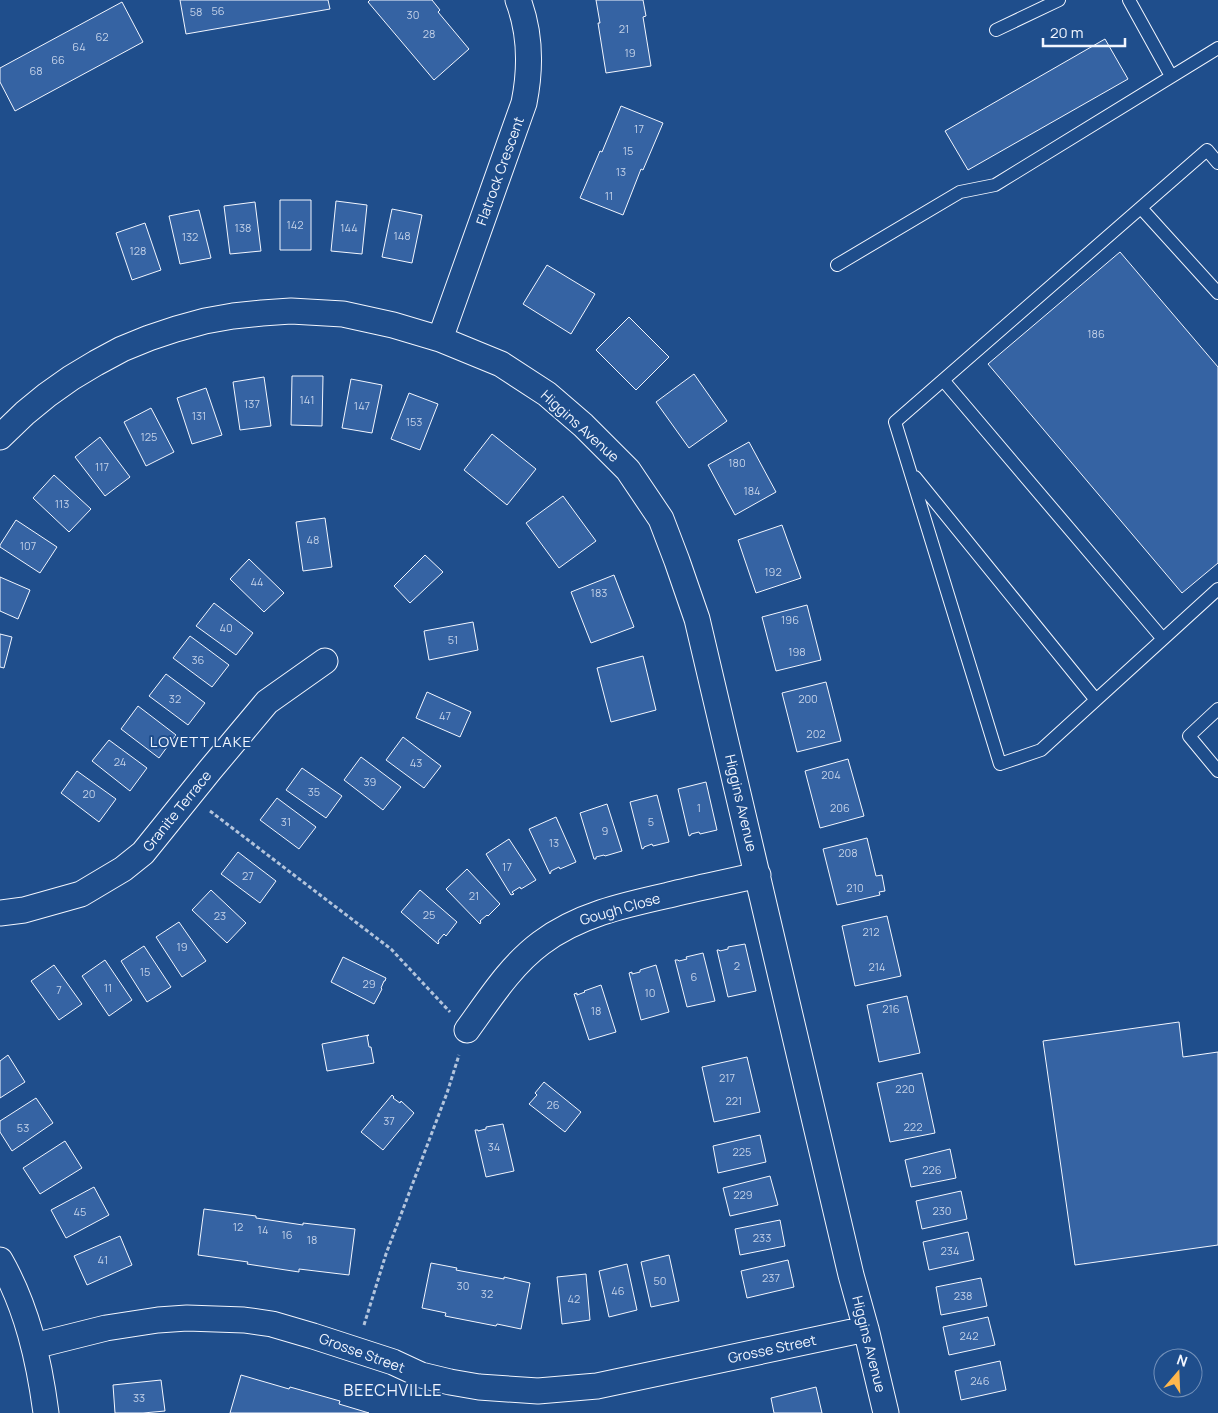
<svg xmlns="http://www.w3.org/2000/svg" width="1218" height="1413" viewBox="0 0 1218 1413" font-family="Manrope,sans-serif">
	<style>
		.building { fill: #3563a3; stroke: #f2f6ff }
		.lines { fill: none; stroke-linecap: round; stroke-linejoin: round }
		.service-casing { stroke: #f2f6ff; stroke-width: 14 }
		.minor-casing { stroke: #f2f6ff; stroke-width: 27 }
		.path { stroke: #b3c4dc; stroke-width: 3; stroke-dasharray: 4 2.5; stroke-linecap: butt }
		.service { stroke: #1f4e8c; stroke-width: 12 }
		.minor { stroke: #1f4e8c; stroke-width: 25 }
		.labels { text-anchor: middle; stroke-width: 4; stroke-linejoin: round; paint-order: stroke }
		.number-label { font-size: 11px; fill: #c3d1e8 }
		.street-label { font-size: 14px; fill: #f2f6ff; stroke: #1f4e8c }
		.neighbourhood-label { font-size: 15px; letter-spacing: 1px; fill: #f2f6ff; stroke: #1f4e8c }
		.quarter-label { font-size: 16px; letter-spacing: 1px; fill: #f2f6ff; stroke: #1f4e8c }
	</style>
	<rect width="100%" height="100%" fill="#1f4e8c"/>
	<!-- building -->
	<path class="building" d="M180,0H328L330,9L186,34Z
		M370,0H432L440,10L438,12L469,49L434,80L368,2Z
		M596,0H643L646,16L643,17L651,66L606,73L598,23H600Z
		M122,2L143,42L15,111L0,82V68Z
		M1105,39L1128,79L968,170L945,131Z
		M621,106L663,123L643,170L641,169L623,215L580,198L600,151L602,152Z
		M280,200H311V250H280Z
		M336,201L367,205L362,254L331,251Z
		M255,202L261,251L230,254L224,206Z
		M392,209L422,215L412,263L382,257Z
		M199,210L211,258L180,264L169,216Z
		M145,223L161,270L132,280L116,233Z
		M1120,252L1218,367V563L1182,593L988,364Z
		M547,265L595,294L571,334L523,304Z
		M629,317L669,357L636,390L596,350Z
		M694,374L727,421L689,448L656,402Z
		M292,376H323L322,426L291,425Z
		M264,377L271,426L240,430L233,382Z
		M351,379L382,385L372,433L342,428Z
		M206,388L222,435L192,444L177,398Z
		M409,393L438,404L420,450L391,439Z
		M151,408L174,452L146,466L124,422Z
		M492,434L536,469L507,505L464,470Z
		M100,437L130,477L105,496L75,457Z
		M749,442L776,492L735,515L708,465Z
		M54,475L91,509L69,532L33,498Z
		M563,496L596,541L559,568L526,523Z
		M325,518L332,567L303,571L296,522Z
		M16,520L57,547L40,573L0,547V545Z
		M782,525L801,578L756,593L738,540Z
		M425,555L443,572L410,603L394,586Z
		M249,559L284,593L264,612L230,579Z
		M614,575L634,627L591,643L571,592Z
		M0,577L30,590L18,619L0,611Z
		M214,603L253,633L236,655L196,626Z
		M807,605L821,660L776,671L762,617Z
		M473,622L478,650L429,660L424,631Z
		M0,634L12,637L4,668L0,667Z
		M190,636L229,665L212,687L173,658Z
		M643,656L656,710L611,722L597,668Z
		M166,674L205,703L188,725L149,696Z
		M826,682L841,741L797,752L782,693Z
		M427,692L471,712L460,737L416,718Z
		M138,706L176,735L159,758L121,729Z
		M403,737L441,766L424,788L386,760Z
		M109,740L147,768L130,791L92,761Z
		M361,757L401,787L383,810L344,780Z
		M848,759L864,816L820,828L805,771Z
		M302,768L342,796L326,818L286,790Z
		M77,771L116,799L99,822L61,793Z
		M706,782L717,830L700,834L699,832L691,834V835L689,836L678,789Z
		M657,795L669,842L653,846L652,844L644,847V848L642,849L630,802Z
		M277,798L316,827L299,849L260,820Z
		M607,804L622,851L605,856L604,855L596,857V859H594L580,813Z
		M556,817L576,862L560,869L559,867L551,871V872L550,874L529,829Z
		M867,838L876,876L882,875L885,891L879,892L880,895L837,905L823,849Z
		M509,839L536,880L521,889L520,887L512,892L514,894L511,895L486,854Z
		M238,852L276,881L260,903L221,874Z
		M467,869L500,904L488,916L487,915L480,921L481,922L480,924L446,889Z
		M211,890L246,923L227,943L192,910Z
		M420,890L457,922L446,936L444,934L438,941L439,943L438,944L401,912Z
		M887,916L901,976L855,986L842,926Z
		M179,922L206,961L182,977L156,937Z
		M745,944L756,991L728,997L717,950H719L720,951L728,949V947Z
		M144,946L171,987L147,1002L121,961Z
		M703,953L715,1001L687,1007L675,960H678L679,961L687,959L686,957Z
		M343,957L386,978L385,981H384L381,988L382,989L374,1004L331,982Z
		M105,960L132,1000L109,1016L82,976Z
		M54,965L82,1004L59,1020L31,981Z
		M656,965L669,1012L641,1020L629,973L632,972V974L640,972V970Z
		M601,985L616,1032L589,1040L574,994L577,993V995L585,992L584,991Z
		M907,996L920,1053L879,1062L867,1005Z
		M1179,1022L1183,1057L1218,1052V1245L1075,1265L1043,1041Z
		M369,1035L367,1036L369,1047H371L374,1063L327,1071L322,1044Z
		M8,1055L25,1082L0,1098V1061Z
		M747,1057L760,1112L714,1122L702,1067Z
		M922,1073L935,1133L890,1142L877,1083Z
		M544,1082L581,1112L565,1132L529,1104L537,1095L535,1093Z
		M392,1095L394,1097L393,1098L400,1103L401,1101L414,1113L383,1150L361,1132Z
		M36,1098L53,1123L12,1151L0,1132V1121Z
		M503,1124L514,1171L486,1177L475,1130H478V1131L486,1129V1127Z
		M760,1135L766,1162L718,1173L713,1146Z
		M65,1141L82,1168L40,1194L23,1168Z
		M950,1149L956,1178L911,1187L905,1160Z
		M770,1176L778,1205L730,1216L723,1188Z
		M94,1187L109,1215L66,1238L51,1210Z
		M961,1191L967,1219L922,1229L916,1201Z
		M204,1209L256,1216V1218L303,1225V1223L355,1229L349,1275L299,1269V1272L247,1264L248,1262L198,1255Z
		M780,1220L785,1246L740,1255L735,1229Z
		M968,1232L974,1260L929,1270L923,1242Z
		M120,1236L132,1265L87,1285L74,1256Z
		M669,1255L679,1301L651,1307L641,1262Z
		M788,1260L794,1287L747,1298L741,1271Z
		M431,1263L457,1268L456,1270L504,1279V1277L530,1283L521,1329L497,1324L496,1326L445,1316L446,1313L422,1308Z
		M627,1264L637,1310L609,1317L599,1271Z
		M586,1274L590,1320L562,1324L557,1277Z
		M981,1278L987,1306L941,1315L936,1287Z
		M988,1317L995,1345L949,1355L943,1327Z
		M1000,1361L1006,1390L961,1400L955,1371Z
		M241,1375L289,1389L290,1387L340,1401L339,1404L369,1413H230Z
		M161,1380L165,1411L143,1413H115L113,1385Z
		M816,1387L822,1413H774L771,1398Z"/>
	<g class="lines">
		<!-- service casing -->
		<g class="service-casing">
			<path id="service" d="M1129,0L1171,76
				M996,30L1059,0
				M1218,163L1207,150L895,422L1000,764L1041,750L1218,589
				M1141,208L1218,293
				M837,265L960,192L995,185L1218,48
				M943,380L1163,639
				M915,477L1096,700
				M1218,709L1189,736L1218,771"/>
		</g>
		<!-- minor casing -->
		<g class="minor-casing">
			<path id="minor" d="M440,339L524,103C531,68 531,34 518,0
				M0,437L25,413L47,395L71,378L96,363L122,349L149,338L176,329L205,321L233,316L262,313L291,311L343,314L393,325L440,339L501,364L547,394L583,425L628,470L661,519L677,561L697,619L851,1275L866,1329L886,1413
				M0,913L24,910L81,894L123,869L143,853L210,770L267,702L325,661
				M467,1030C489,1000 510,966 541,943C578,915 624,905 669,895C698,888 728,882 758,875
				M0,1260C27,1307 39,1360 46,1413
				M34,1346L106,1328L158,1320L187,1318L244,1320L272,1324L313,1336L393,1362L421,1375L450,1382L479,1387L538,1391L597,1386L866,1329"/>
		</g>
		<!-- path -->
		<path class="path" d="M210,811L391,949L450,1012
			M364,1325L386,1254L447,1093L459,1055"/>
		<!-- service -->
		<use href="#service" class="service"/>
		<!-- minor -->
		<use href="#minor" class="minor"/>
	</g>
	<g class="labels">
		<!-- number labels -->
		<g class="number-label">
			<text x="218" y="15">56</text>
			<text x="196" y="16">58</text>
			<text x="413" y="19">30</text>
			<text x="624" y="33">21</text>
			<text x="429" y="38">28</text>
			<text x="102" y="41">62</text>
			<text x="79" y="51">64</text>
			<text x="630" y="57">19</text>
			<text x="58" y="64">66</text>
			<text x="36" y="75">68</text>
			<text x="639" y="133">17</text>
			<text x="628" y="155">15</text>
			<text x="621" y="176">13</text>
			<text x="609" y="200">11</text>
			<text x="295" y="229">142</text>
			<text x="243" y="232">138</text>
			<text x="349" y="232">144</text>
			<text x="402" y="240">148</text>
			<text x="190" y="241">132</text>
			<text x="138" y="255">128</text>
			<text x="1096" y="338">186</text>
			<text x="307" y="404">141</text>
			<text x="252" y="408">137</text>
			<text x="362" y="410">147</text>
			<text x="199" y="420">131</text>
			<text x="414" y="426">153</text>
			<text x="149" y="441">125</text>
			<text x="737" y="467">180</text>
			<text x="102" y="471">117</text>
			<text x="752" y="495">184</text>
			<text x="62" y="508">113</text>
			<text x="313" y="544">48</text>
			<text x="28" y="550">107</text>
			<text x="773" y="576">192</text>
			<text x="257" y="586">44</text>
			<text x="599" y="597">183</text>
			<text x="790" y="624">196</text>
			<text x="226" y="632">40</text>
			<text x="453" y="644">51</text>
			<text x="797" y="656">198</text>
			<text x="198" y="664">36</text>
			<text x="175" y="703">32</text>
			<text x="808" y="703">200</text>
			<text x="445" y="720">47</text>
			<text x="816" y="738">202</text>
			<text x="120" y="766">24</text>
			<text x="416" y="767">43</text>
			<text x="831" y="779">204</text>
			<text x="370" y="786">39</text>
			<text x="314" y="796">35</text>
			<text x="89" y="798">20</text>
			<text x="699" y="812">1</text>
			<text x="840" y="812">206</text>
			<text x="286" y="826">31</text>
			<text x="651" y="826">5</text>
			<text x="605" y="835">9</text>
			<text x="554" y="847">13</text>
			<text x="848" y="857">208</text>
			<text x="507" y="871">17</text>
			<text x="248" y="880">27</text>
			<text x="855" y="892">210</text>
			<text x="474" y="900">21</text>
			<text x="429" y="919">25</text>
			<text x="220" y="920">23</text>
			<text x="871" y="936">212</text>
			<text x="182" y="951">19</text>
			<text x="737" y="970">2</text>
			<text x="877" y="971">214</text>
			<text x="145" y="976">15</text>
			<text x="694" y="981">6</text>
			<text x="369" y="988">29</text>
			<text x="108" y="992">11</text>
			<text x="59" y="994">7</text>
			<text x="650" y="997">10</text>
			<text x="891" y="1013">216</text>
			<text x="596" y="1015">18</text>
			<text x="727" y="1082">217</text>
			<text x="905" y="1093">220</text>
			<text x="734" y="1105">221</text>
			<text x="553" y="1109">26</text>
			<text x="389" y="1125">37</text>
			<text x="913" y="1131">222</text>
			<text x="23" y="1132">53</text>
			<text x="494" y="1151">34</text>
			<text x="742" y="1156">225</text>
			<text x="932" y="1174">226</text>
			<text x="743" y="1199">229</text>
			<text x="942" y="1215">230</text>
			<text x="80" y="1216">45</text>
			<text x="238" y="1231">12</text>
			<text x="263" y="1234">14</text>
			<text x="287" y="1239">16</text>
			<text x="762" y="1242">233</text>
			<text x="312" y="1244">18</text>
			<text x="950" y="1255">234</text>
			<text x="103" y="1264">41</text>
			<text x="771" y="1282">237</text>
			<text x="660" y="1285">50</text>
			<text x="463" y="1290">30</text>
			<text x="618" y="1295">46</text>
			<text x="487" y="1298">32</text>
			<text x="963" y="1300">238</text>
			<text x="574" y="1303">42</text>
			<text x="969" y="1340">242</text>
			<text x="980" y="1385">246</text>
			<text x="139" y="1402">33</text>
		</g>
		<!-- street labels -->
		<g class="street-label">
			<text transform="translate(500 171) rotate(-70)" y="5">Flatrock Crescent</text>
			<text transform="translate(580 426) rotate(42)" y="5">Higgins Avenue</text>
			<text transform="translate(741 803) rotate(77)" y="5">Higgins Avenue</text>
			<text transform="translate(177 811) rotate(-51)" y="5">Granite Terrace</text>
			<text transform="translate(620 909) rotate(-16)" y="5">Gough Close</text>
			<text transform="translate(869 1344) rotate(76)" y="5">Higgins Avenue</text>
			<text transform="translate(772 1349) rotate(-12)" y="5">Grosse Street</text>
			<text transform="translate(362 1353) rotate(20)" y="5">Grosse Street</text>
		</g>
		<!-- neighbourhood labels -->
		<g class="neighbourhood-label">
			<text x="201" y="747">LOVETT LAKE</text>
		</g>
		<!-- quarter labels -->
		<g class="quarter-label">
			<text x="393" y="1396">BEECHVILLE</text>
		</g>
	</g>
	<!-- north arrow -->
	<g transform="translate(1178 1373) rotate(19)"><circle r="24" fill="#1f4e8c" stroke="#7391ba"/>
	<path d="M0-4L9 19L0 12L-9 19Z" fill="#ffb74d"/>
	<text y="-8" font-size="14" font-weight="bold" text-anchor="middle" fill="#f2f6ff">N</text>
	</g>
	<!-- scale -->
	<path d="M1043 38v8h82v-8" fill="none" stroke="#f2f6ff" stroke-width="2.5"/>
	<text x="1050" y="38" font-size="15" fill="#f2f6ff" stroke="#1f4e8c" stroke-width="4" paint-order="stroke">20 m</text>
</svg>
